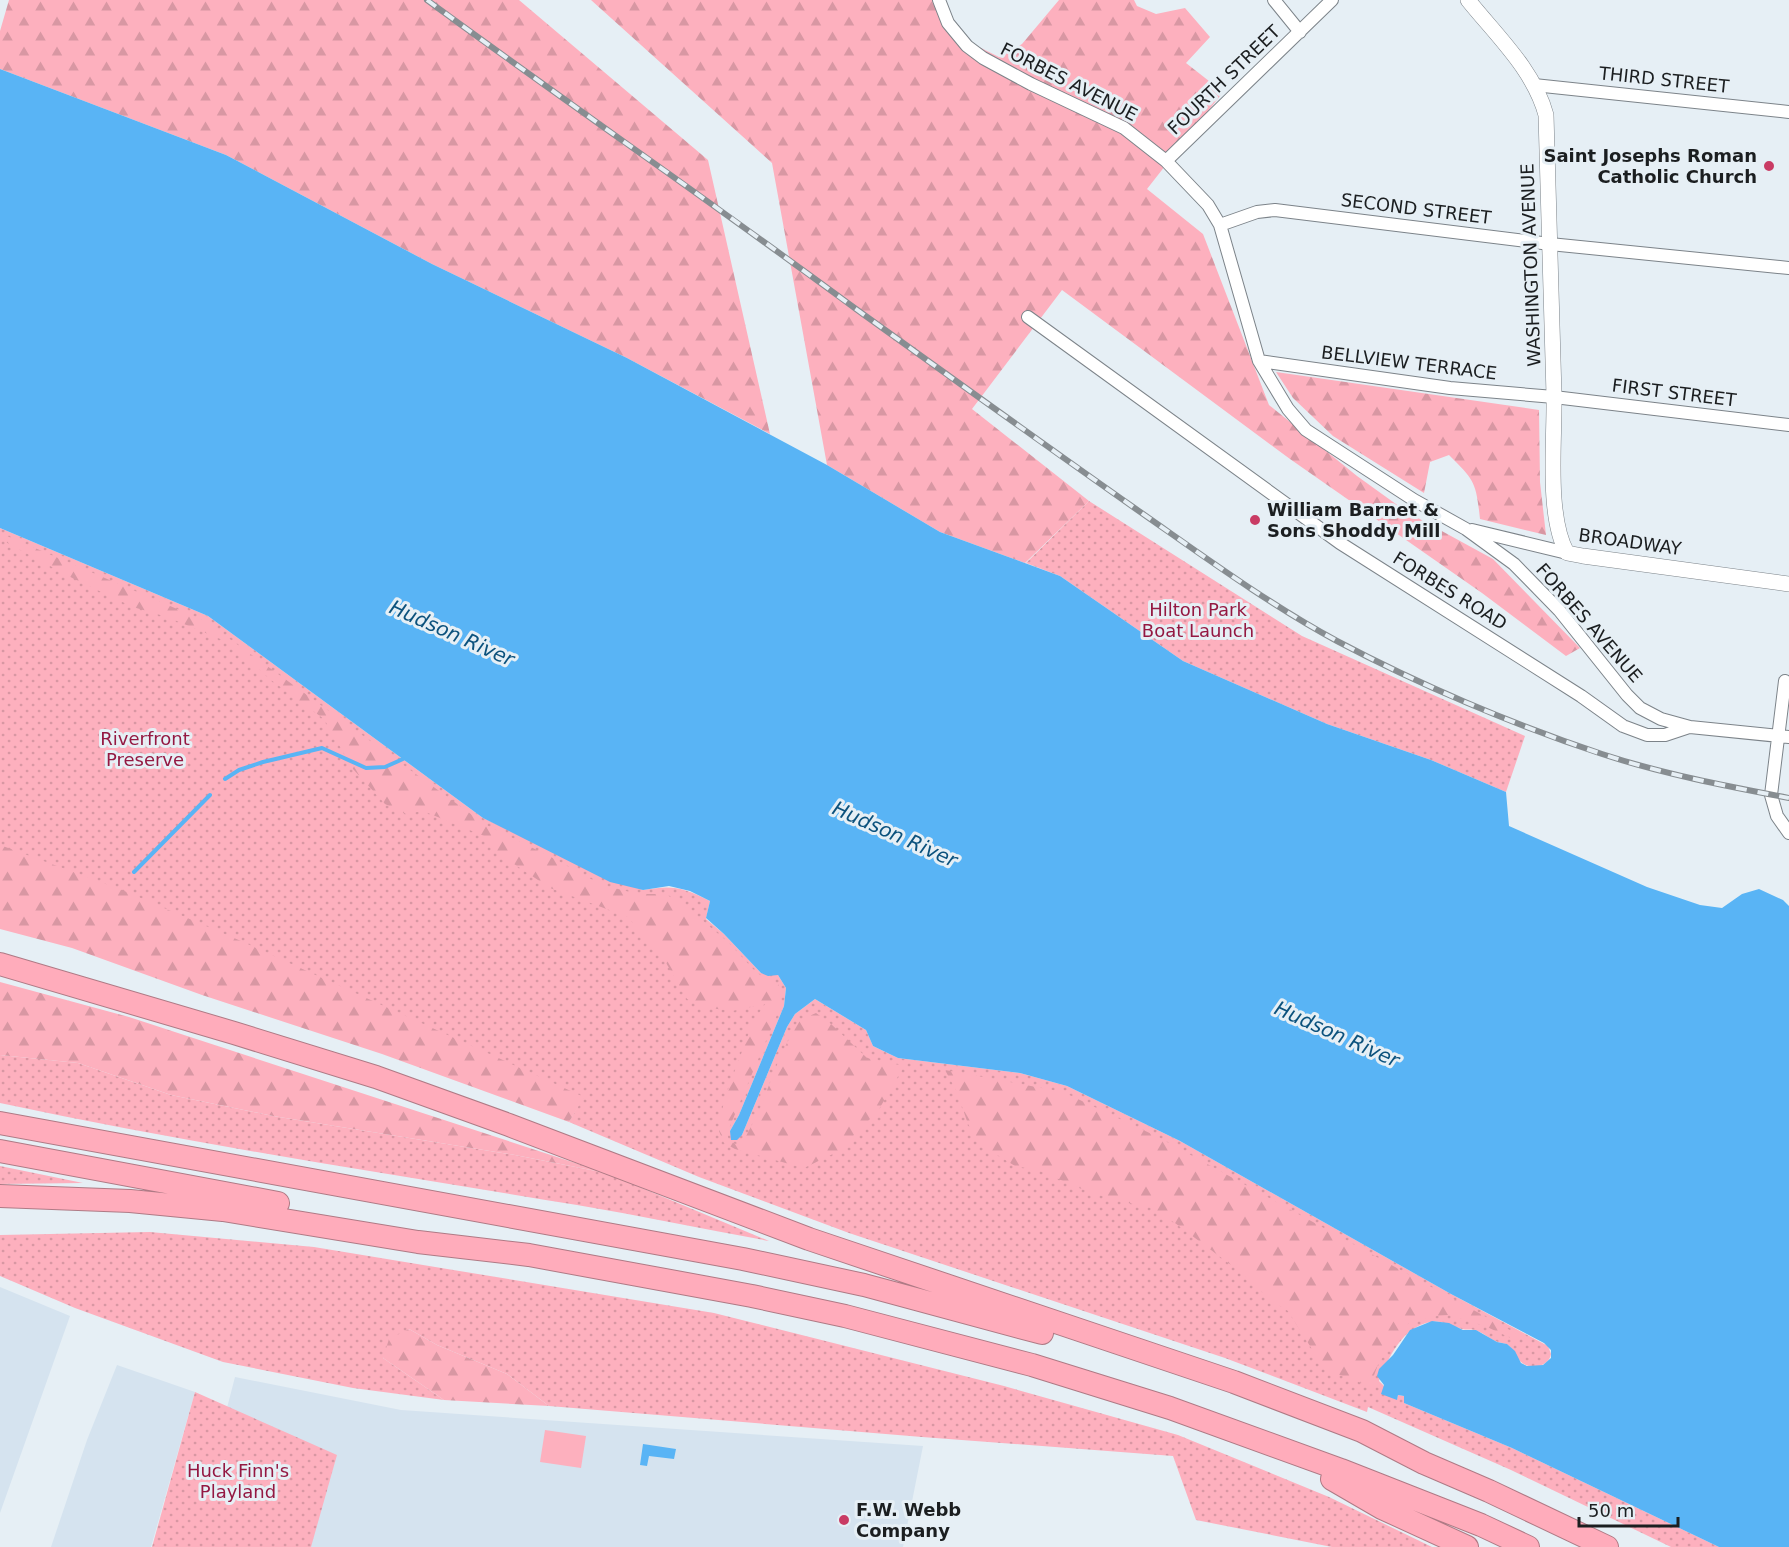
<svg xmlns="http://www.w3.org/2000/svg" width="1789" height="1547" viewBox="0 0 1789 1547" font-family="'DejaVu Sans',sans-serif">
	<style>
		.built { fill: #d5e3ef }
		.grass { fill: url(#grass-dots) }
		.forest { fill: url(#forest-firs) }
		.garden { fill: #fdb0be }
		.water { fill: #59b4f5 }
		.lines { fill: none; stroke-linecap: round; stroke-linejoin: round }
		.stream { stroke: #59b4f5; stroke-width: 4 }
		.minor-casing { stroke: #7c8389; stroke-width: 14 }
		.tertiary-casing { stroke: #7c8389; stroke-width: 16 }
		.motorway-casing { stroke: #af7a85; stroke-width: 24 }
		.minor { stroke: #fff; stroke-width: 12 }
		.tertiary { stroke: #fff; stroke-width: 15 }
		.motorway { stroke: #ffacbb; stroke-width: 22 }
		.rail-casing { stroke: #878d91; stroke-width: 6 }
		.rail { stroke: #e6eff5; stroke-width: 4; stroke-dasharray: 11; stroke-linecap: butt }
		.poi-dot { fill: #c93b64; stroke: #e6eff5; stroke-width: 2 }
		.labels { text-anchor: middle; stroke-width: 6; stroke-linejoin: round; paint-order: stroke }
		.street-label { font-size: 18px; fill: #1b1e20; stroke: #e6eff5 }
		.poi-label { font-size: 18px; font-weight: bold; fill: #1b1e20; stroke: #e6eff5; text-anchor: start }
		.park-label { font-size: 18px; fill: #941842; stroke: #e6eff5 }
		.water-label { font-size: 20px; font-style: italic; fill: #0c527d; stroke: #e6eff5 }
	</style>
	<defs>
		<pattern id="grass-dots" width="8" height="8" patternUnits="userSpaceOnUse" patternTransform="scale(1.5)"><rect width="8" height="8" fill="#fdb0be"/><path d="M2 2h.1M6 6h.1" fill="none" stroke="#d897a3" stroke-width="1.8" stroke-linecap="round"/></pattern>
		<pattern id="forest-firs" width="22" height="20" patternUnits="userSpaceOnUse" patternTransform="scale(1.5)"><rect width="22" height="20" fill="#fdb0be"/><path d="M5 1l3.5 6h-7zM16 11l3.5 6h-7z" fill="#d897a3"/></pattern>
	</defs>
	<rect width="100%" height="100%" fill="#e6eff5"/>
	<!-- built -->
	<path class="built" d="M0,1287L70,1316L0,1513Z
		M117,1365L195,1392L151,1547H51L87,1440Z
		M235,1377L401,1410L923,1446L903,1547H191Z"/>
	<!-- grass -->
	<path class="grass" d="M1089,501L1302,636L1525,736L1506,792L1431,760L1327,724L1183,661L1060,576L1026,563Z
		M0,528L208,616L483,818L643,890C673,885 682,887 710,901L706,919L724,934L761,973L778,975L786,988L784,1006L739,1115L730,1131L742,1135L787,1027L795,1014L815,999L866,1030L873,1046L898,1058L1020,1073L1067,1086L1180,1141L1451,1294L1548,1346L1551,1354C1549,1365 1536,1369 1526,1365C1517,1362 1516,1351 1508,1345C1505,1343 1500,1343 1495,1341C1489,1338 1482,1332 1475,1330C1471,1329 1466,1330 1462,1329C1451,1326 1442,1320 1431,1322C1403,1326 1388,1358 1379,1381L1397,1399L1398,1395L1404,1396V1403L1512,1448L1719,1547H1671L1511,1470L1368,1407L1367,1412L1225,1358L849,1233L699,1177L569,1122L579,1104L0,854Z
		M0,1055L78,1063L171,1095L273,1116L515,1155L606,1173L769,1241C705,1229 641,1216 577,1205C384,1173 191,1144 0,1103Z
		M0,1166L83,1183L0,1184Z
		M150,1232L314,1247L714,1313L1004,1386L1178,1435L1329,1497L1432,1547H1332L1196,1520L1173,1456L922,1437L549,1406L507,1374L437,1345L409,1329L383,1358L444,1400L353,1388L223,1362L75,1308L0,1276V1235Z
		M195,1392L337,1455L311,1547H152Z"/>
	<!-- forest -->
	<path class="forest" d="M9,0H519L708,160L770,434L627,358L432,264L226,155L0,69V31Z
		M591,0H938L942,9L973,44L999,57L1022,44L1059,0H1134L1137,6L1156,14L1185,8L1210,37L1186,63L1223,92L1147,189L1203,234L1269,405L1357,476L1407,512L1493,559L1580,648L1566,656L1482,593L1290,459L1062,290L972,409L1089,501L1025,563L940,532L827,465L772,163Z
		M1276,372L1539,410L1540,482L1546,535L1480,519C1476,482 1475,481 1449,455L1430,462L1424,493L1333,436L1293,398Z
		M0,533L205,621L486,825L551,857L602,885L638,894H666L696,915L728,942L756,972L769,981L778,984L782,993L779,1010L727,1133L729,1141L736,1144H742L759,1111L780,1057L798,1021L816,1013L831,1024L867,1058L904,1066L878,1111L837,1152L804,1168L735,1149L724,1143L719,1131V1120L729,1086L753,1022L765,1004L732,1011L703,1007L687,999L665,961L628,917L550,888L496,852L484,836L423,811L406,814L385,804L353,769L324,719L271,680L230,643L167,617L133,607L76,580L0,539Z
		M0,845L122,890L241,941L584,1097L569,1122L382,1054L202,995L72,948L0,929Z
		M0,982L129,1017L606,1173L515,1155L273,1116L171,1095L78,1063L0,1055Z
		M945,1070L1063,1092L1158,1137L1519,1335L1517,1341L1485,1326L1449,1315L1437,1316L1409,1323L1379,1362L1373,1378L1375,1388L1332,1372L1315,1354L1288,1311L1269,1299L1243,1274L1175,1223L1149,1207L1118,1201L1079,1188L1038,1170L1015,1166L981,1145L968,1124L957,1092Z
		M409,1329L437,1345L507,1374L549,1406L444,1400L383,1358L389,1339Z"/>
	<!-- garden -->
	<path class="garden" d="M545,1430L586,1436L581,1468L540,1462Z"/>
	<!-- water -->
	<path class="water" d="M0,69L226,155L432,264L627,358L827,465L940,532L1060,576L1183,661L1327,724L1431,760L1506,792L1509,826L1647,887L1700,905L1722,908L1742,894L1759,889L1783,900L1789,906V1547H1719L1512,1448L1404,1403V1396L1398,1395L1397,1400L1381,1394L1384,1385L1377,1376L1379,1369L1393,1355L1410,1330L1432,1321L1449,1323L1463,1330H1476L1497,1342L1507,1344L1515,1351L1521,1363L1527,1366L1543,1365L1551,1358V1350L1544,1343L1451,1294L1180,1141L1067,1086L1020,1073L898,1058L873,1046L866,1030L815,999L795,1014L787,1027L742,1135L737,1140H731L730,1131L739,1115L784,1006L786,988L778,975L768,976L761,973L724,934L706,918L710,901L690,891L669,886L643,890L610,882L483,818L208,616L0,528Z
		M643,1444L676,1449L674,1459L649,1456L647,1466L640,1465Z"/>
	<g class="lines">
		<!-- stream -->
		<path class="stream" d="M225,779L239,770L263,762L322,748L366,768L385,767L403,759
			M134,872L210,795"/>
		<!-- minor casing -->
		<g class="minor-casing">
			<path id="minor" d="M939,0L948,23L967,46L983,58L1031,84L1124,128L1166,161L1208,205L1220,225L1259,361L1288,409L1306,430L1414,500L1466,529L1514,564L1559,610L1627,695L1640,708L1661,719L1690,727L1789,737
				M1274,0L1300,32
				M1534,85L1789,112
				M1166,161L1332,0
				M1220,225L1257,212L1275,210L1550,244L1789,268
				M1028,317L1340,543L1581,696L1623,726L1647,735H1665L1689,727
				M1259,361L1450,388L1554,397L1789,425
				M1472,530L1567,553
				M1785,681L1771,795L1777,816L1789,833"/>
		</g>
		<!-- tertiary casing -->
		<g class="tertiary-casing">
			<path id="tertiary" d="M1468,0C1496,35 1534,70 1546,115C1549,208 1552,301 1554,395C1555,439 1546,515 1567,553L1583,556L1789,584"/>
		</g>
		<!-- motorway casing -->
		<g class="motorway-casing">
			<path id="motorway" d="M0,964L234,1033L376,1077L509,1125L809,1239L1234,1382L1362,1431L1424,1463L1489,1491L1607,1547
				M0,1123L743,1259L864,1285L1042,1333
				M0,1151L278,1203
				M0,1196L130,1201L223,1210L418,1242L529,1255L752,1296L845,1316L1032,1365L1170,1408L1341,1470L1481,1525L1528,1547
				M1332,1479L1382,1508L1467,1547"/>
		</g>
		<!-- minor -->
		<use href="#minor" class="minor"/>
		<!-- tertiary -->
		<use href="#tertiary" class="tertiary"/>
		<!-- motorway -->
		<use href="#motorway" class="motorway"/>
		<!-- rail casing -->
		<g class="rail-casing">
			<path id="rail" d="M427,0C569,104 714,204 856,309C949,376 1042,443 1136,509C1202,555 1267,603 1337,641C1418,684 1514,725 1602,754C1663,774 1726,786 1789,798"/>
		</g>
		<!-- rail -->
		<use href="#rail" class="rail"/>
	</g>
	<!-- markers -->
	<g class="poi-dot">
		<circle cx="1769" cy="166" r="6"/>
		<circle cx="1255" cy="520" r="6"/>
		<circle cx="844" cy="1520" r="6"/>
	</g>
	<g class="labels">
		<!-- street labels -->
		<g class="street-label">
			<text transform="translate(1224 80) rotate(-44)" y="6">FOURTH STREET</text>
			<text transform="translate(1664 80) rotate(6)" y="6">THIRD STREET</text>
			<text transform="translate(1069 82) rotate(27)" y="6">FORBES AVENUE</text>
			<text transform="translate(1416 209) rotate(7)" y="6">SECOND STREET</text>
			<text transform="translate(1531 265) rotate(-92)" y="6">WASHINGTON AVENUE</text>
			<text transform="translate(1409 363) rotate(7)" y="6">BELLVIEW TERRACE</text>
			<text transform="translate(1674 393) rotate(7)" y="6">FIRST STREET</text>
			<text transform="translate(1630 542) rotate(8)" y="6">BROADWAY</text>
			<text transform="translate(1450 591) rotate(32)" y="6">FORBES ROAD</text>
			<text transform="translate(1589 623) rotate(49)" y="6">FORBES AVENUE</text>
		</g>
		<!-- poi labels -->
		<g class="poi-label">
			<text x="1757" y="162" text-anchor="end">Saint Josephs Roman<tspan x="1757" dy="21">Catholic Church</tspan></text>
			<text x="1267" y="516">William Barnet &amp;<tspan x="1267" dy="21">Sons Shoddy Mill</tspan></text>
			<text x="856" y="1516">F.W. Webb<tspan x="856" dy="21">Company</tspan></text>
		</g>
		<!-- park labels -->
		<g class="park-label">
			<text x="1198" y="616">Hilton Park<tspan x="1198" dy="21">Boat Launch</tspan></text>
			<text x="145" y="745">Riverfront<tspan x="145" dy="21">Preserve</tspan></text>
			<text x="238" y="1477">Huck Finn's<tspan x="238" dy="21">Playland</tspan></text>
		</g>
		<!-- water labels -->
		<g class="water-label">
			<text transform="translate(452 633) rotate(24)" y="7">Hudson River</text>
			<text transform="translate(895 834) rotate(24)" y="7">Hudson River</text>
			<text transform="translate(1337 1034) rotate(24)" y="7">Hudson River</text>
		</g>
	</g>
	<!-- scale -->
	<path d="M1579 1517v9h99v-9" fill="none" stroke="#1b1e20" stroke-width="3"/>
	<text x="1588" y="1517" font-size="18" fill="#1b1e20" stroke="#e6eff5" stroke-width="4.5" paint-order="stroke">50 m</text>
</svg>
